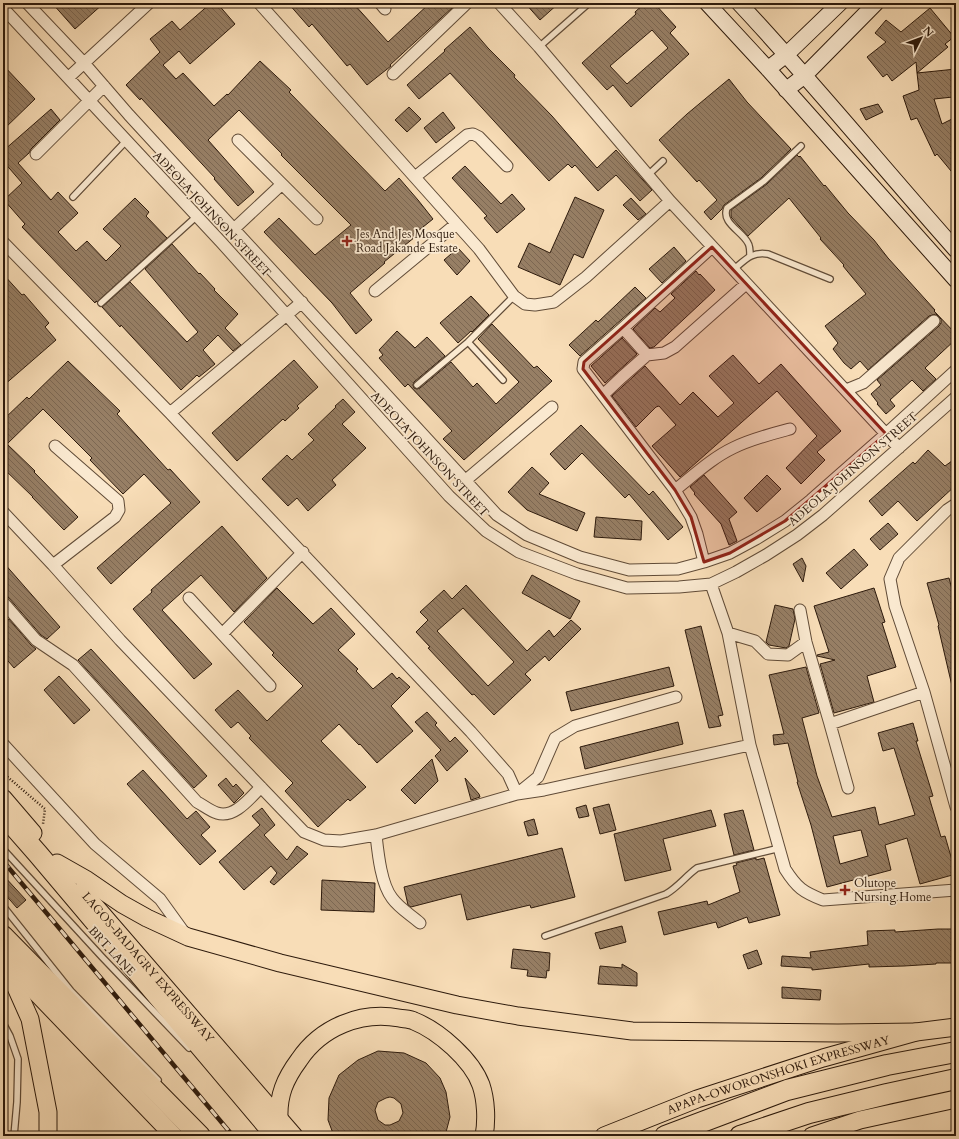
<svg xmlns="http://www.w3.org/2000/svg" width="959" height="1139" viewBox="0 0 959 1139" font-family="Cardo,serif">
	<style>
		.building { fill: url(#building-back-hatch); stroke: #2d1a0c; fill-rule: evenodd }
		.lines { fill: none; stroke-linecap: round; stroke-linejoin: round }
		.lane-casing { stroke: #604b37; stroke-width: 8 }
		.street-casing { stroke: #604b37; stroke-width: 13 }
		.secondary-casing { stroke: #2d1a0c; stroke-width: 17 }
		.primary-casing { stroke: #2d1a0c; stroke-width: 19 }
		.highway-casing { stroke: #2d1a0c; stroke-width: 22 }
		.path { stroke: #2d1a0c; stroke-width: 2.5; stroke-dasharray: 1 2; stroke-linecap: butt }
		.lane { stroke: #fae9d0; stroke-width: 5.5 }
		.street { stroke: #fae9d0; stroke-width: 11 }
		.secondary { stroke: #fae9d0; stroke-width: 15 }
		.primary { stroke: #f8ddb7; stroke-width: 17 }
		.highway { stroke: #f8ddb7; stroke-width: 20 }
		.rail-casing { stroke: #2d1a0c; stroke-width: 4.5 }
		.rail { stroke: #fae9d0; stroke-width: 3; stroke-dasharray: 9; stroke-linecap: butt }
		.marked { fill: #8f2418; fill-opacity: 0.2; stroke: #8f2418; stroke-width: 3; stroke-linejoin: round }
		.poi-dot { fill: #8f2418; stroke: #fae9d0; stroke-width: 1.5 }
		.labels { text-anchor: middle; stroke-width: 3.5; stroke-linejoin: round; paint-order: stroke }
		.street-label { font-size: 12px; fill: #2d1a0c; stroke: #fae9d0 }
		.poi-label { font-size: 12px; fill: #2d1a0c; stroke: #fae9d0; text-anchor: start }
	</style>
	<defs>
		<pattern id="building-back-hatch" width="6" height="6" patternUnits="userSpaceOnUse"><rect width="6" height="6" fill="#977f65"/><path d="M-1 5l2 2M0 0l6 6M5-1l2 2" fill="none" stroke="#7c6752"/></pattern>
	</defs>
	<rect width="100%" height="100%" fill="#f8ddb7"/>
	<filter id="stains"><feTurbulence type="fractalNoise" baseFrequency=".005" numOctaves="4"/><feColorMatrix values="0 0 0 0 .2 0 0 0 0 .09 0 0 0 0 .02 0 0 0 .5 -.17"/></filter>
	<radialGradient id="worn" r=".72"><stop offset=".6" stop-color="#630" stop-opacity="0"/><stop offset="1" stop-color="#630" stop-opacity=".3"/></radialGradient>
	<!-- building -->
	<path class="building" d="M52,3H104L75,29Z
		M211,3H217L235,24L190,64L179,51L163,65L176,79L183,73L214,106L227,94L228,95L260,61L291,90L289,92L385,191L399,178L418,200L433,219L418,231L420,233L384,262L385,263L350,293L372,320L356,334L332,303L264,232L279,218L315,255L351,225L281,155L282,154L239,110L208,140L254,192L238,206L214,179L215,178L141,98L140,100L126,85L160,52L150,39L172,21L180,30Z
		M288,3H353L388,42L430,3H449L453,7L390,65L391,66L367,85L350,64L347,66L312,24L309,27Z
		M525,3H559L540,20Z
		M645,3H654L676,27L670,33L689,54L631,107L613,85L607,90L582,63L636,14L635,12ZM652,30L668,48L627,84L610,66Z
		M930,8L954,37L945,44L948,47L917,73L916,62L892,81L887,74L883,77L867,57L886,42L875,33L886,20L901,32Z
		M470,27L488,48L515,75L514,77L552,116L597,168L616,150L652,190L640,201L616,175L598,191L575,165L572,168L568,164L549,181L450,73L419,99L407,85L445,51L444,50Z
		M3,65L35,99L3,130Z
		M956,69V87H952L953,97L934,99L942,124L956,117V177L937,154L935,156L917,118L911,120L903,96L919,90L917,73Z
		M729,79L747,102L791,149L761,178L724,205L722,209L711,220L704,212L717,200L699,180L697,182L659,140L687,114Z
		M878,104L883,112L866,120L860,109Z
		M409,107L421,119L407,132L395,120Z
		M51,109L60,120L31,149L29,153L18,163L51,200L58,192L78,213L58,232L76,251L87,241L106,261L121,246L103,229L135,198L149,212L146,216L167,238L97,302L96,301L95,303L22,227L25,224L4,200L22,183L3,161V151Z
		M443,112L455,128L436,143L424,128Z
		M797,155L799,157L800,156L824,186L825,185L848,213L874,240L888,258L935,310L934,311L956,334V339L925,368L936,379L923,391L912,380L890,400L895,406L886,414L877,404L878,403L871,394L881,385L877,380L939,326L941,323V319L936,314L929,316L868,370L860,361L851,369L844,363L833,349L838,343L825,326L866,294L843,266L844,265L820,239L821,238L789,198L748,236L731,217V210L767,184Z
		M465,166L501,204L512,194L525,209L497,233L484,218L487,216L452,178Z
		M575,197L604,210L583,258L574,254L560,285L518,267L529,243L550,253Z
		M631,198L646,214L638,220L623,205Z
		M172,244L199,274L200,273L215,289L214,290L238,314L225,328L241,345L233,351L218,335L203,350L215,364L199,377L197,375L181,390L121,325L120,327L102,307L130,282L187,342L198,332L145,269Z
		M674,247L686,261L662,283L649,269Z
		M458,248L470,261L457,275L444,260Z
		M696,271L699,275L700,274L715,290L654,347L650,348L633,329L655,308L660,312L675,298L671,294Z
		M3,274L22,295L24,294L49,323L45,327L56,340L3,386Z
		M635,287L646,298L580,356L569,345L596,320L598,322Z
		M471,296L489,315L472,332L471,331L458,343L440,323Z
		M492,324L534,368L537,366L552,381L518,412L464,460L443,439L452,431L408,384L405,387L379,358L383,355L379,350L397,331L415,348L427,337L445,356L414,382L413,385L414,388L417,389L420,388L451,362L473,387L477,383L496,404L519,382L478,339Z
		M622,338L637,354L605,383L591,366Z
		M733,355L759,384L781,364L841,431L817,452L825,460L801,484L786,468L817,436L777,391L680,477L652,446L676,425L659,406L656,407L636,427L612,396L645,366L680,405L693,392L718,417L734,403L709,376Z
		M294,360L318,387L297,406L299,408L285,421L283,419L237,461L212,433Z
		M68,361L120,411L117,414L168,470L170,469L200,502L111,584L97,568L171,503L144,474L123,494L90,460L92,458L43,409L7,444L35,471L34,472L78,517L64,530L32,497H33L3,468V420L27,397L29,399Z
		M343,399L355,412L342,424L366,448L332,480L336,485L308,511L297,498L288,506L262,479L287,455L292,460L314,440L308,434L336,407L335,406Z
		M581,425L649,495L653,491L683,527L668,540L629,494L625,498L582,453L565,470L550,454Z
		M928,450L945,466L956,458V485L917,521L898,501L882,516L869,501L913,462L915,464Z
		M532,467L549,483L539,494L585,513L577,531L527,510L508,492Z
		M704,475L737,512L729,519L737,541L729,545L721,524L694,494L695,493L690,487Z
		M767,475L781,489L757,512L744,498Z
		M596,517L642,521L641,540L594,537Z
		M888,523L898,534L880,550L870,539Z
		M222,526L267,578L234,612L201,575L162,610L212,664L194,679L133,609L152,592L151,590Z
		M854,549L868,565L841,589L826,573Z
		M802,558L806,566L803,582L793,564Z
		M3,562L60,627L47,639L41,635L8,597L3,595Z
		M532,575L580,601L570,619L522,593Z
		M949,578L956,604V685L952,686L938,626L939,625L927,583Z
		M466,585L527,651L549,630L554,637L571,620L581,629L549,661L545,656L525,674L531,680L494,715L474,694L472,695L428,648L430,647L416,632L428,620L420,612L444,590L452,599ZM463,608L514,662L488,686L437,631Z
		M277,588L313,624L331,608L355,634L338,650L358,669L356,671L373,689L392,673L397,679L399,677L410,687L391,706L413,731L377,763L360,744L359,745L339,724L321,741L366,787L350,801L348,799L318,827L285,791L293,783L249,738L251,736L238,722L231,728L215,710L238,690L267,721L303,686L272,655L274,653L244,622Z
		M874,588L885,622L882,623L896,667L867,676L874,702L834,713L820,664L835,660L817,656V655L829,652L814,606Z
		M775,605L793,609L795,619L789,646L786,648L769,645L766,642Z
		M9,619L31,645L36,649L14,668L3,655V624Z
		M701,626L723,715L718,716L721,726L709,728L685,630Z
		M91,649L207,776L194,788L78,660Z
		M669,667L674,686L571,711L566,692Z
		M806,667L819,713L802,718L817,776L832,817L875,807L879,825L915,815L894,748L883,751L878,733L913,723L918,741H916L933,796L929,797L941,837L945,836L956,874L920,884L907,838L885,845L891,870L827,887L811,825L797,782H798L788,743L774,745L773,735L784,734L769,675ZM861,830L868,856L840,864L833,836Z
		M59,676L90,710L74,724L44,690Z
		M427,712L437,723L435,725L450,742L455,737L468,751L447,771L435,756L441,750L415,722Z
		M678,722L683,744L585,769L580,747Z
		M432,759L438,781L415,804L401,790Z
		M143,770L187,819L196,811L210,827L201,835L216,851L200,865L127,784Z
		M226,778L233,787L236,784L244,793L234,803L218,785Z
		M465,778L479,794L480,797L471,800Z
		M609,804L616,830L600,834L593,808Z
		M586,805L589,816L579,818L576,808Z
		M262,808L275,825L264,835L287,860L297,846L308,854L274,885L270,882L277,873L271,866L244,890L219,862L260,825L252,816Z
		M711,810L716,826L663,839L671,870L625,881L614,834Z
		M743,810L754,850L734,855L724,814Z
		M534,819L538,834L528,836L524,822Z
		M562,848L575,897L531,908L530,905L467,920L461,894L411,907L408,905L404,887Z
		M756,858V860L764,858L780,915L749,923L747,917L718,928L716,922L664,935L658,912L707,901L708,905L740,892L733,866L737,865L736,863Z
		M3,875L26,900L17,908L3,892Z
		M322,880L375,883L374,912L321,910Z
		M622,926L626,942L600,949L595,933Z
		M938,929H956V963H936V964L904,966L869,967V964L812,970V968L781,966L782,956L811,958L810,952L868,945L867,931L895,930V932Z
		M513,949L550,953L549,971L547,970L546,978L527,976L528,970L511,968Z
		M757,950L762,964L748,969L743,955Z
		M622,964L637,973V986L598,984L600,966L622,968Z
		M782,987L821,990L820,1000L782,998Z
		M378,1051L404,1053L426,1063L440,1078L446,1092L450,1117L445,1136H334L328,1120L329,1098L339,1075L358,1060ZM390,1097L394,1098L401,1104L403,1113L399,1121L390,1125H385L378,1120L375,1110L378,1102L386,1098Z"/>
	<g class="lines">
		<!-- lane casing -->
		<g class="lane-casing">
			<path id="lane" d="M539,47L589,3
				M648,175L663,161
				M73,197L127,140
				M750,256C750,252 750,246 748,243C742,231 721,223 727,208L764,181L801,146
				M733,270C745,260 752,251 768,254L830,279
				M101,303L197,216
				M468,342L503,380
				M417,385L468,342L514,296
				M3,849L102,957L189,1048
				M3,906L71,991L158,1080
				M545,936L666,894C678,887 686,876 697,868L780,848
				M3,1023L10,1036L18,1059L17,1102L14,1136"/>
		</g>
		<!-- street casing -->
		<g class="street-casing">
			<path id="street" d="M27,3L84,63L129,115L497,515L527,535L580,557L629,570L678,569L704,562L730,553L756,539L785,521L811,500L886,434L956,370
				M259,3L479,249L514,296L525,304L535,305L554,302L586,277L670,201
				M380,3L385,9
				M499,3L539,47L670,201L899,448
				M3,8L221,242L449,496L486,531L519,552L577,574L627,588L679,587L711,584L736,572L766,555L797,535L823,515L956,397
				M393,74L467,3
				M69,77L149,3
				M238,140L317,219
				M36,154L104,86
				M415,177L467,135L473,134L479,137L507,166
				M235,228L282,184
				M3,242L170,413L471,732L508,774L517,794L538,777L555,738L575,726L676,697
				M375,291L456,224
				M623,328L647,355
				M846,390L863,383L934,321
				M603,395L622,377L647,355L664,353L675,347L746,284
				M170,413L302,302
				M466,480L552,407
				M675,490L583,369L584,362L623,328L712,247
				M956,504L947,510L899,558L890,579L895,606L924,692L956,807
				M3,512L53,565L120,640L304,832L324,840L341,841L376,835L517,794L544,790L750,745
				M704,562L697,534L691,517L675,490C694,475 712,458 733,448C751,439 771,434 790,429
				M53,565L115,517L119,510L118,501L55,446
				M711,584L728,633L750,745L785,869C797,888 803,892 823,900L956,890
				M189,598L270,686
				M3,602L36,640L73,665L197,802C203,805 210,811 217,813C234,819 250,798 261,787
				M800,610L806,642L830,724
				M728,633L755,641L768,654L788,655L806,642
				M222,634L303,552
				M3,744L95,844L160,899L186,935
				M848,788L830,724L924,692
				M376,835C378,853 381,884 392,898C399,908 411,915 420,923"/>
		</g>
		<!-- secondary casing -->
		<g class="secondary-casing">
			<path id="secondary" d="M707,3L768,69L956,280
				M739,3C814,83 883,168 956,250
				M768,69L787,54L840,3
				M786,90L804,76L876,3"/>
		</g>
		<!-- primary casing -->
		<g class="primary-casing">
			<g id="primary">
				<path d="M3,798L33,833"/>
				<path d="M57,863L87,880L122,904L147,918L188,937L280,963L457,1005L518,1016L632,1031L838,1033L916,1032"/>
				<path id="s1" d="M82,891L294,1136"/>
				<path d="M3,958L174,1136"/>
				<path d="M7,972L14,983L30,1019L48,1112V1136"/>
				<path d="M279,1119C278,1095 285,1079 299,1060C321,1027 361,1011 399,1018C404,1019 410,1019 414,1021C439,1031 472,1060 481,1085C486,1100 487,1120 484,1136"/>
				<path id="s2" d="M604,1136L697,1099L823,1058L916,1032L956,1027"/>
				<path d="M812,1136L860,1120L956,1099"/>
			</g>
		</g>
		<!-- highway casing -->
		<g class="highway-casing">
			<path id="highway" d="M3,814L38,854L276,1136
				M3,936L200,1136
				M665,1136L787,1090L887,1065L956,1052
				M740,1136L809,1113L887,1094L956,1079"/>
		</g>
		<!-- path -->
		<path class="path" d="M3,773L45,809L43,824"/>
		<!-- lane -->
		<use href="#lane" class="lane"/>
		<!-- street -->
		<use href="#street" class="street"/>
		<!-- secondary -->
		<use href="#secondary" class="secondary"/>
		<!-- primary -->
		<use href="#primary" class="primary"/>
		<!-- highway -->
		<use href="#highway" class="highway"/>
		<!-- rail casing -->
		<g class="rail-casing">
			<path id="rail" d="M3,861L233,1136"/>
		</g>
		<!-- rail -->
		<use href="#rail" class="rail"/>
	</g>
	<!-- marked area -->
	<path class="marked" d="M712,247L886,434L785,521L730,553L704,562L691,517L675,490L583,369L584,362Z"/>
	<!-- markers -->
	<g class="poi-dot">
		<path d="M345 235h4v4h4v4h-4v4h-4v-4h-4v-4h4z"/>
		<path d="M843 884h4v4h4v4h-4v4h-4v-4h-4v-4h4z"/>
	</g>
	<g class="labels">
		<!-- street labels -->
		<g class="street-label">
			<text transform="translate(212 214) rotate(47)" y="4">ADEOLA JOHNSON STREET</text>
			<text transform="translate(430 454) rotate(47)" y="4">ADEOLA JOHNSON STREET</text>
			<text transform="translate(853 469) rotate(-41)" y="4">ADEOLA JOHNSON STREET</text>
			<text transform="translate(112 951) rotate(47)" y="4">BRT LANE</text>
			<text dy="4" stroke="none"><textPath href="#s1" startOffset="101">LAGOS-BADAGRY EXPRESSWAY</textPath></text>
			<text dy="4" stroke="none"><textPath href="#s2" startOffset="185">APAPA-OWORONSHOKI EXPRESSWAY</textPath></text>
		</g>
		<!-- poi labels -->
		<g class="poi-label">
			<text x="356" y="238">Jes And Jes Mosque<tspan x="356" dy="14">Road Jakande Estate</tspan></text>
			<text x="854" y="887">Olutope<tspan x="854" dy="14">Nursing Home</tspan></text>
		</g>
	</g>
	<!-- margin -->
	<rect width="959" height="1139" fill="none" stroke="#f8ddb7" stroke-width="16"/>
	<rect x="4" y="4" width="951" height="1131" fill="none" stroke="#2d1a0c" stroke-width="2"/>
	<rect x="8" y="8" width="943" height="1123" fill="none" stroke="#2d1a0c"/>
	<!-- north arrow -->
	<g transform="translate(921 38) rotate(48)" stroke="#fae9d0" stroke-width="3" paint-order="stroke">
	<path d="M0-3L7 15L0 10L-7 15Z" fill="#2d1a0c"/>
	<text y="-6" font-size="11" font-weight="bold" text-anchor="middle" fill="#2d1a0c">N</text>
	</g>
	<rect width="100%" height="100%" filter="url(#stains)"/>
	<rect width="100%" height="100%" fill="url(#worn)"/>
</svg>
